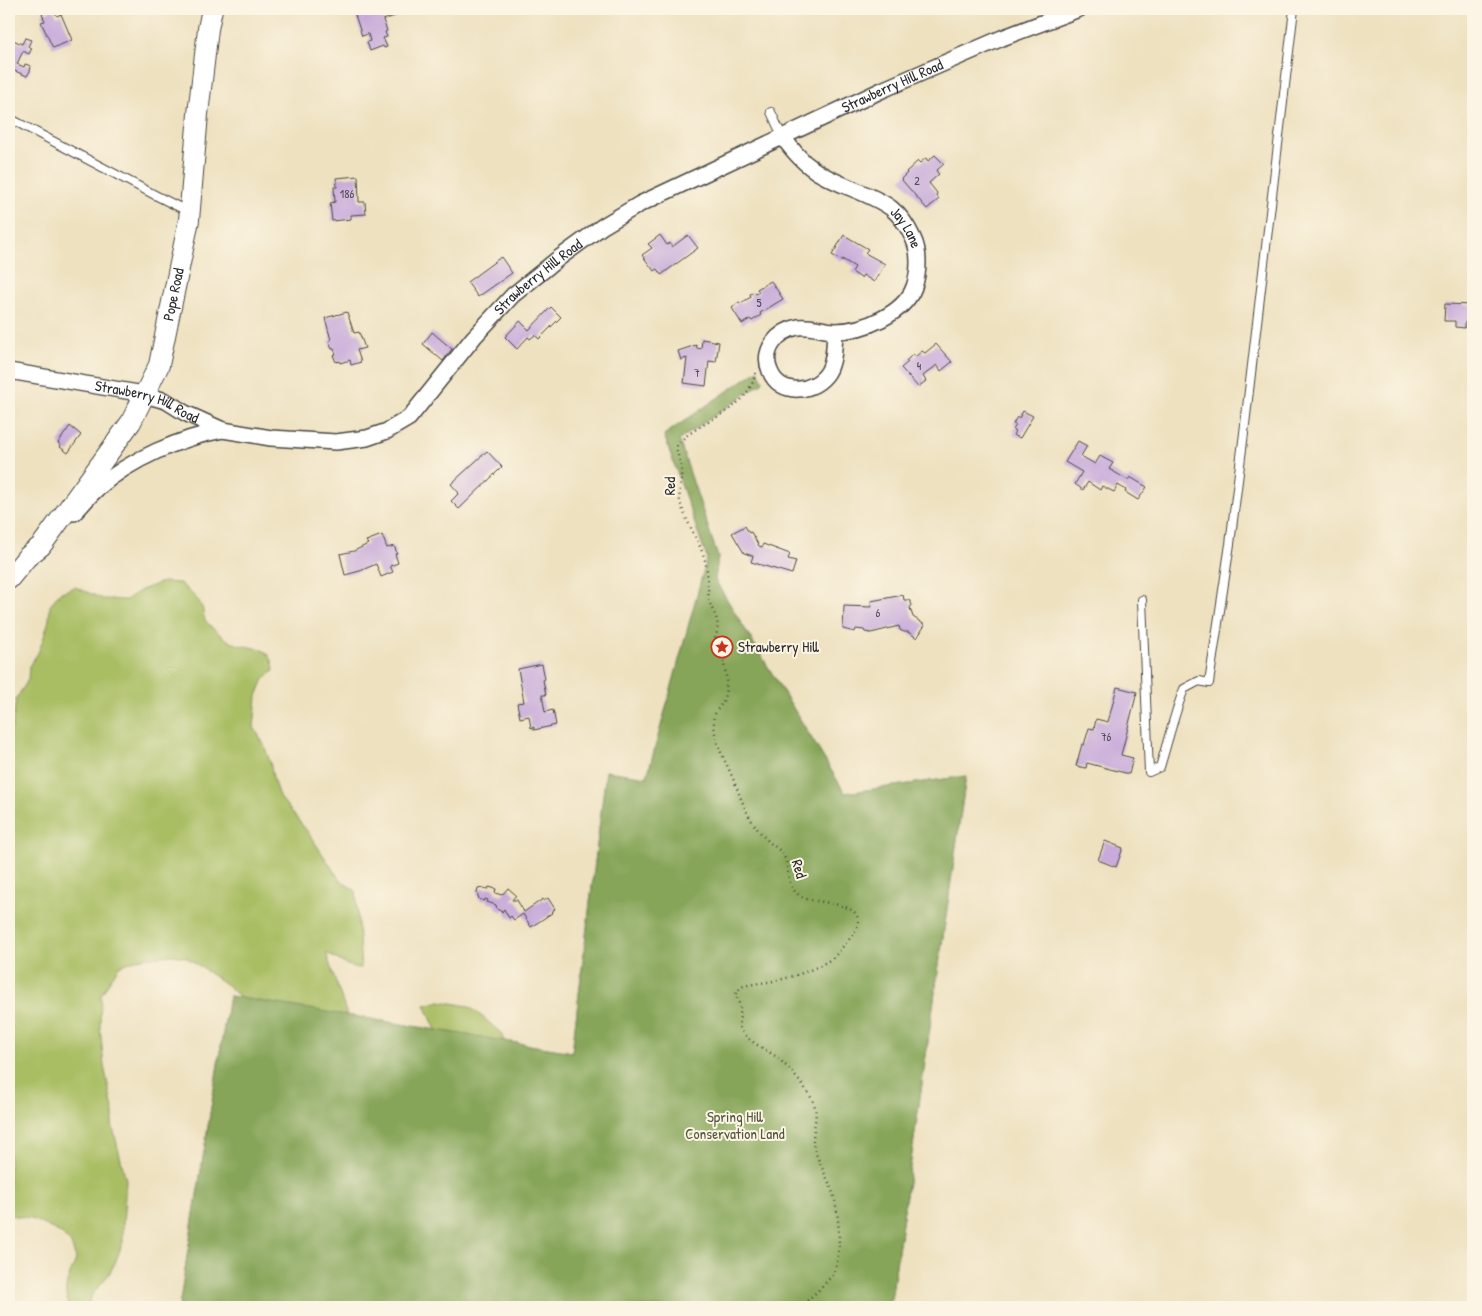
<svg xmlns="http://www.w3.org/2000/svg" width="1482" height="1316" viewBox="0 0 1482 1316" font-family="'Patrick Hand',sans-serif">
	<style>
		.green { fill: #a9be63; stroke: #6a7447 }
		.forest { fill: #86a559; stroke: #586842 }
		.building { fill: #c8abda }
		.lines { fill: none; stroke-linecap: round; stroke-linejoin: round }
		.service-casing { stroke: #484641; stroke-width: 10 }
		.minor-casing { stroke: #484641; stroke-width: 18 }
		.tertiary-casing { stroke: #484641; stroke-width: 22 }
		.path { stroke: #484641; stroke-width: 2.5; stroke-dasharray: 1 4; stroke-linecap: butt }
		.service { stroke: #fff; stroke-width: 8 }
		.minor { stroke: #fff; stroke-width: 15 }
		.tertiary { stroke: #fff; stroke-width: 20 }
		.labels { text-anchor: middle; stroke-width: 4; stroke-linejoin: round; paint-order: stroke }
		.number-label { font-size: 12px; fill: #524b57 }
		.street-label { font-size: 15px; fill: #2b2b2b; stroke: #fcf5e5 }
		.poi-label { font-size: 15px; fill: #2b2b2b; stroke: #fcf5e5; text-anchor: start }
		.park-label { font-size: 15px; fill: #51573c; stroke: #fcf5e5 }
	</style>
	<rect width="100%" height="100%" fill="#fcf5e5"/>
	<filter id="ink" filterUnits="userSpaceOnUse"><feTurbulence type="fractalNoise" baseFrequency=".02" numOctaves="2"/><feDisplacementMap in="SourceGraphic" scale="10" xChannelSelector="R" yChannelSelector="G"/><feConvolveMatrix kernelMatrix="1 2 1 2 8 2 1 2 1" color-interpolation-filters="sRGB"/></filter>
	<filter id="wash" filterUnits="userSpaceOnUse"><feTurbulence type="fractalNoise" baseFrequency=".0096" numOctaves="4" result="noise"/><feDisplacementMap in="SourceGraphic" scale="20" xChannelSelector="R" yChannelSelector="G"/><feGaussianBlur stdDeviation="1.12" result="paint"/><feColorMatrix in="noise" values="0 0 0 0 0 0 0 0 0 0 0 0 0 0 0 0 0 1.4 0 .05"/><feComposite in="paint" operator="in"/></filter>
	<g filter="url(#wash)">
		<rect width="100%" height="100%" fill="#eee1c0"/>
		<!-- green -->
		<path class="green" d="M758,370L763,382L679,440L718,557L715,580L845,793L966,776L890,1307H179L229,996L240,997L227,985L186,957L172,955L141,958L119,966L101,995L100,1027L104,1066L114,1114L112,1124L126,1180L123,1224V1242L115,1263L109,1274L92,1295L87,1307H70C60,1289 70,1277 76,1259L71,1244L61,1233L30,1218L9,1215V737L12,728L16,699L28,680L29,666L38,653L44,637L49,620L50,606L59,593L75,587L103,599L126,600L141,590L162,582L180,583C186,589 198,598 201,605C204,610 203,616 205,620C208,625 226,640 231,642C251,651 272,642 274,671L264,679L257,696L254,727L264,745L270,762L274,782L279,796L307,831L340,880L356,891L361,968C347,968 338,959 326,953L347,1015L436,1030L425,1005L440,1001L468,1006L479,1014L501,1033L504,1041L572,1052L606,771L647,777L707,558L664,435Z"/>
		<!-- forest -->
		<path class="forest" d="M758,370L763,382L679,440L718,557L715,580L845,793L966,776L890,1307H179L229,996L572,1052L606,771L647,777L707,558L664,435Z"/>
		<g id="blocks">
			<!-- building -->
			<path class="building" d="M53,9L57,16L61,14L72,40L53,48L41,22L45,21L42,14Z
				M360,9H400L398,15L383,20L387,31L385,32L387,37L383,38L387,47L384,48L383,46L370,51L367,42L370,41L368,34L362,36L355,15L361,13Z
				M25,38L31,40L28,47L32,48L29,54L23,51L17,64L24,67L25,64L31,66L30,71L27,76L10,69L9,72V51L13,40L22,44Z
				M935,155L944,164L936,171L939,174L929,183L937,193L936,195L939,199L927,209L901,179L907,173L906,172L918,161L920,163L926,158L928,161Z
				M358,176L359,202H365L366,214L351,215V219L332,221L330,203L335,202L334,187H337L336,178Z
				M660,235L667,245L670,243L672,247L688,235L698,248L661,275L657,269L654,271L642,255L652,248L648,244Z
				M844,235L868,249L865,253L885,264L874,282L863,275L861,278L852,272L855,267L842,259V261L832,255Z
				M501,257L512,273L478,297L467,282Z
				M771,281L783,299L760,313L761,315L752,321L750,319L742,324L732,308L739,302L741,303L751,297L750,294L754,292L756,294L759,292L757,289Z
				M1445,304L1473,305V322H1465V328L1455,327V321H1444Z
				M551,307L561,317L539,339L535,335L530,339L528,337L517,349L505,337L520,321L529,330Z
				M347,312L354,333L359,332L365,348L357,350L361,362L351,365L350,360L340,363L339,361L336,362L333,355L336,354L334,349H332L329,341L331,340L325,318Z
				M432,332L452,349L443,361L423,344Z
				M702,339L719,342L716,362L709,361L706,386L684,383L687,358L681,360L678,351L696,345L697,348L701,349Z
				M936,344L952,362L941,371L937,365L923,376L926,381L918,387L901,368L908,362L906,361L913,354L915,357L922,351L925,353Z
				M1023,411L1033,416L1020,438L1013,435L1015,431L1013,430L1016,425L1013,424L1017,417L1019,418Z
				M70,426L81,435L68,453L60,447L61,445L58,443Z
				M1078,441L1087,446L1081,456L1095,464L1100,456L1113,463L1109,469L1128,480L1130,477L1147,487L1138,500L1125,492L1126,490L1118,485L1114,492L1102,486L1100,490L1088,482L1083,490L1075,484L1082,472L1065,462Z
				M487,451L502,467L459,509L451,501L459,493L451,484Z
				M745,526L749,533L751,532L759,546L762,547L763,544L790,554L788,559L796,561L792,574L751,562L753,556L744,553L732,533Z
				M382,535L387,548L394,546L397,553L395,554L398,563L390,566L393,572L381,577L376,564L360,571L345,575L340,554L354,551L368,544L366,541Z
				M903,595L904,600H908L910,601L912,605L910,608L913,617L925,625L917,638L908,632H904L900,630L899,626L871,633L865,632L864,630L856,629L855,632L843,629L844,606L872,607L871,601Z
				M542,664L545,679L543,680L546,695H542L545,712L553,710L556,725L534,730V727L531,728L529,716L520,718L517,703L524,702L518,669Z
				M1117,687L1137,692L1121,755L1133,758L1129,774L1087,763L1086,768L1076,766L1082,744L1084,745L1089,728L1094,729L1096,719L1108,722Z
				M1105,841L1123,848L1116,867L1098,860Z
				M489,887L496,889L495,893L502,895L508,888L516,895L512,900H517L524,912L543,899L544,901L548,898L555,909L551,912L552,913L531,927L523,914L514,920L511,916L509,918L504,909L502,912L497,909L496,905L487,902L488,900L485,899L484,901L479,899L477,893L478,889L483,888L488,889Z"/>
		</g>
	</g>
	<g filter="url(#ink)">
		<use href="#blocks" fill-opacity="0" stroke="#484641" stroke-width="1"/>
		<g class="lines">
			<!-- service casing -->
			<g class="service-casing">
				<path id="service" d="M771,112L782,136
					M9,118L155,195L189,212
					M1142,600L1149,772L1160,767C1168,741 1174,715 1184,689L1199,681L1209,683L1230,544L1244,433L1294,9"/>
			</g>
			<!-- minor casing -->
			<g class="minor-casing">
				<g id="minor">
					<path id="s1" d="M782,136C791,148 800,160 813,169C837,186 867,191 891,208C901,216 908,227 913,238C920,252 919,272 914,287C904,314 863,331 835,331C823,331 811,325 798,327C778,331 761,350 770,371C780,397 815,393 828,372C835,360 834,344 835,331"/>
					<path id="s2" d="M9,371L138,393L166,401L185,413L223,430L271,438L336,442L367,438L387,431L409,418L474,337L513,295L559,258L603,226L640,204L693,179L882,90L1002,38L1079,9"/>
					<path d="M74,513C82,505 89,496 98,488C131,459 180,438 223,430"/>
				</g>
			</g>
			<!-- tertiary casing -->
			<g class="tertiary-casing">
				<g id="tertiary">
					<path id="s3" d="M9,579L27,557L41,546L131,422L159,365L189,220L198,114L208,29L212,9"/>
				</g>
			</g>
			<!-- path -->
			<path class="path" d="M756,373C746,410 712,416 685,437C683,439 678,442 677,445C675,451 681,461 681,467C683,479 677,494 681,505C687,523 698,539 704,557C709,572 707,585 709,599C713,617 722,617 715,639C723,658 731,679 723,701C721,706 715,711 714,717C713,720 714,722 714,725C716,746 723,756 731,774C739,792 744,810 755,826C759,831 763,836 768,841C772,845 778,848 782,853C792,868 783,886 802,897C815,904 861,901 858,923C857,931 849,940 844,945C841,949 838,953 834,957C821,967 794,977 778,980C766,983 753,983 741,987L736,994C737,999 740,1004 740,1009C741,1016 738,1021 740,1028C747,1042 766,1049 778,1058C788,1067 806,1088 812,1099C821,1116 810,1132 814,1148C819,1164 828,1178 833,1193C839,1211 843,1259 832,1275C823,1287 811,1297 800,1307"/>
			<!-- service -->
			<use href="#service" class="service"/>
			<!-- minor -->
			<use href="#minor" class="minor"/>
			<!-- tertiary -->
			<use href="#tertiary" class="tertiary"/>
		</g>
	</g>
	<!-- icons -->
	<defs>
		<g id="sight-ring" transform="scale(1.125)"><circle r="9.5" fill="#fcf5e5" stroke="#c8321e" stroke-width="1.5"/><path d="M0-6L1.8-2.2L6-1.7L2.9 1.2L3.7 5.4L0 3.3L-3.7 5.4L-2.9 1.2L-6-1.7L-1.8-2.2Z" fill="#c8321e"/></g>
	</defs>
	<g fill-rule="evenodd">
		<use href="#sight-ring" x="722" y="647"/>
	</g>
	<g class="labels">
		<!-- number labels -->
		<g class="number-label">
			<text x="917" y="185">2</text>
			<text x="347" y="198">186</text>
			<text x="759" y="307">5</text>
			<text x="919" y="370">4</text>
			<text x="697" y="377">7</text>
			<text x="878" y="617">6</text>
			<text x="1106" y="741">76</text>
		</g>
		<!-- street labels -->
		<g class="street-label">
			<text dy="5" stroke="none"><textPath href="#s2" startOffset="1012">Strawberry Hill Road</textPath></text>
			<text dy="5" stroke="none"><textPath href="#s1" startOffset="158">Jay Lane</textPath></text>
			<text dy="5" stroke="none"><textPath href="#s2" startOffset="608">Strawberry Hill Road</textPath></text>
			<text dy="5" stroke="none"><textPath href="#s3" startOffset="335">Pope Road</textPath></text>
			<text dy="5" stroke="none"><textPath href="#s2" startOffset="142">Strawberry Hill Road</textPath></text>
			<text transform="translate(670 486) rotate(-88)" y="5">Red</text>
			<text transform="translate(799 869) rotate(73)" y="5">Red</text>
		</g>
		<!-- poi labels -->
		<g class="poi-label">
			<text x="738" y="652">Strawberry Hill</text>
		</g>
		<!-- park labels -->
		<g class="park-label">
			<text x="735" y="1122">Spring Hill<tspan x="735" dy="17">Conservation Land</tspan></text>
		</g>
	</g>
	<!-- margin -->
	<rect width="1482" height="1316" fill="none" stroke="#fcf5e5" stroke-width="30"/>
</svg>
